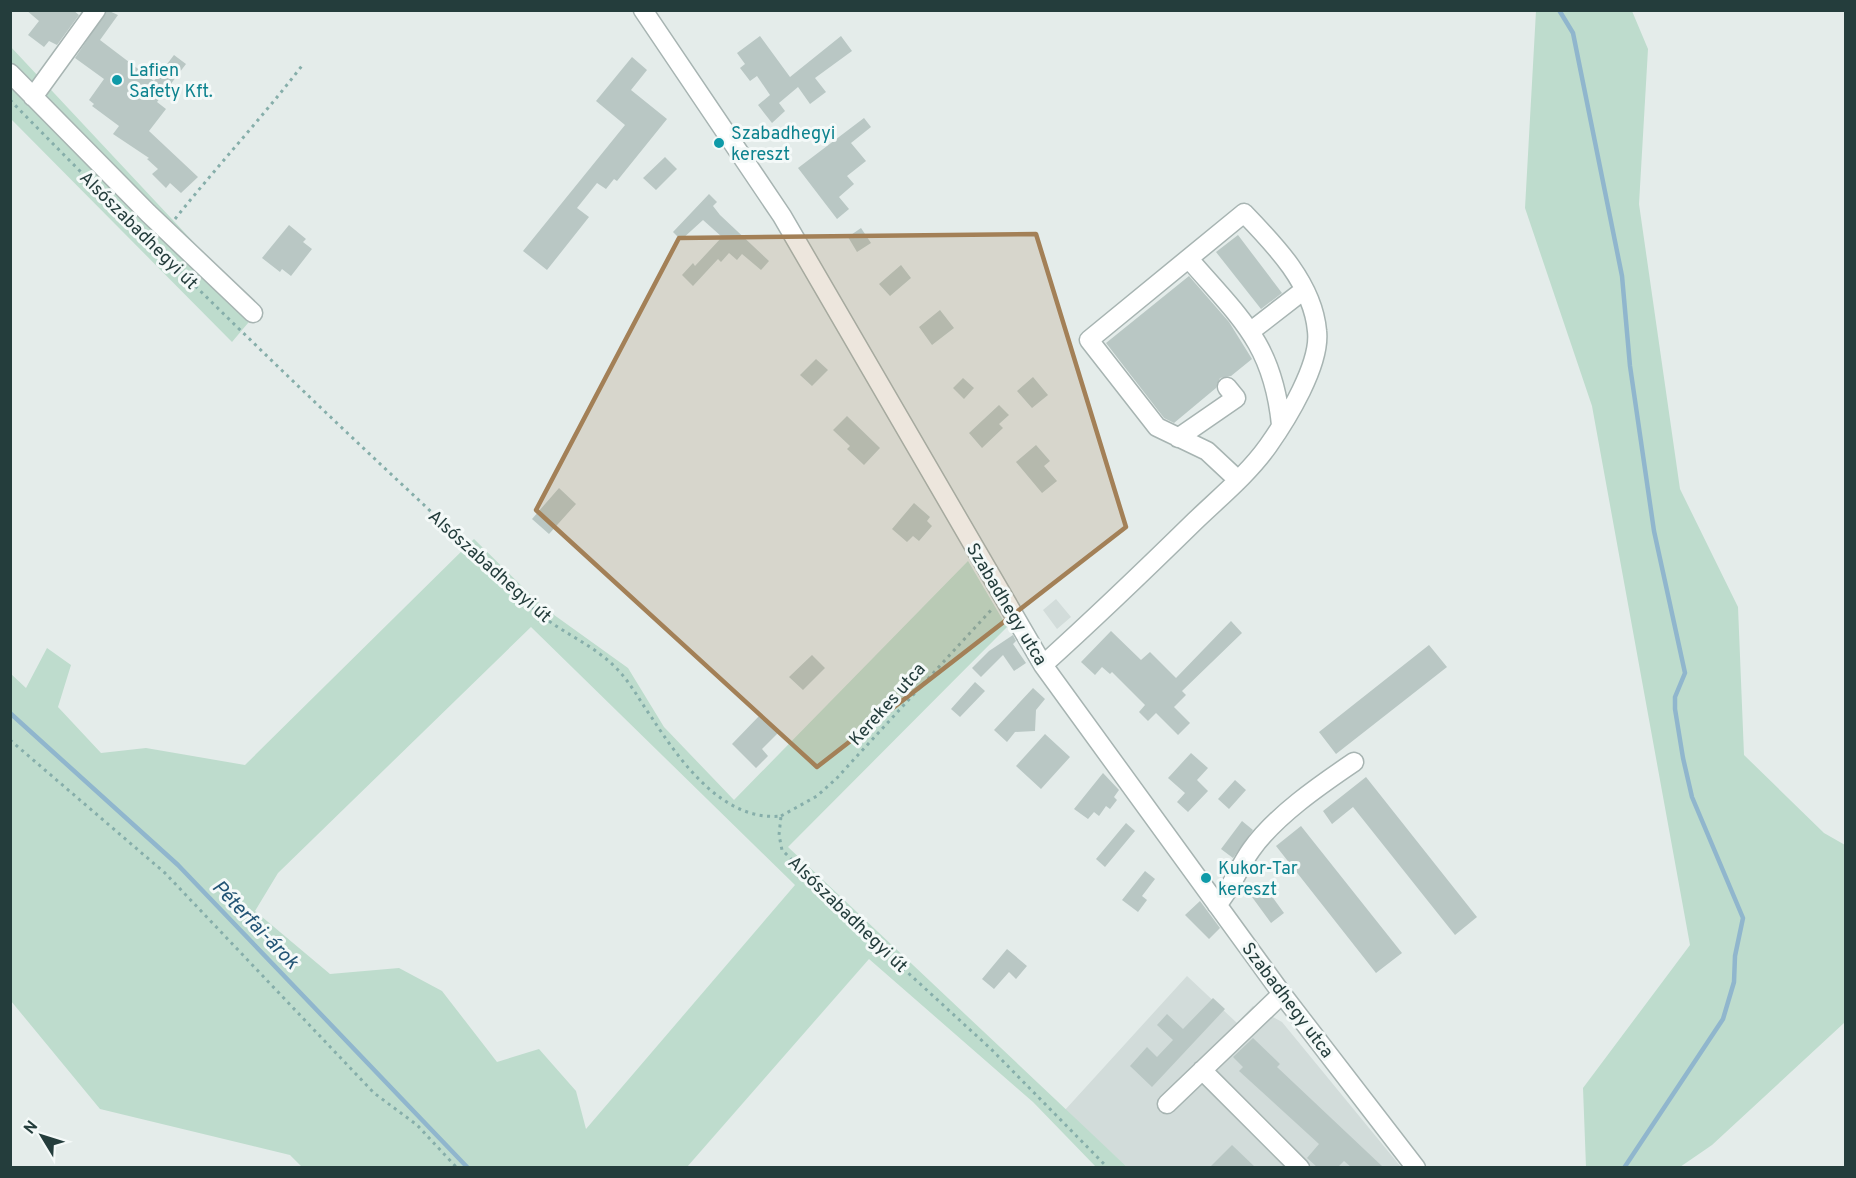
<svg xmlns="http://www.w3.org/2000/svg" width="1856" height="1178" viewBox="0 0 1856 1178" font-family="Overpass,sans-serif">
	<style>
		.built { fill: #d2dcda }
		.green { fill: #bedccd; fill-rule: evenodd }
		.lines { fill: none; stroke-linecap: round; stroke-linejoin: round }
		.stream { stroke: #90b6cd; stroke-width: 4.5 }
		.building { fill: #b9c7c4 }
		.minor-casing { stroke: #a7b4b2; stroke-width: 21 }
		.path { stroke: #86aeaa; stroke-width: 3; stroke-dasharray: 3 4.5; stroke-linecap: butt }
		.minor { stroke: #fff; stroke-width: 18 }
		.marked { fill: #a38057; fill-opacity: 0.2; stroke: #a38057; stroke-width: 4.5; stroke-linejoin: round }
		.culture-dot { fill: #0f9aa8; stroke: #f4f9f8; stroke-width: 2 }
		.labels { text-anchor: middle; stroke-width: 6; stroke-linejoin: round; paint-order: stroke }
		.culture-label { font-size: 18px; fill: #0d838f; stroke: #f4f9f8; text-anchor: start }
		.street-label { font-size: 18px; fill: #243d3c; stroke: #f4f9f8 }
		.water-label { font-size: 20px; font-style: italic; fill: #225475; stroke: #f4f9f8 }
	</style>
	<rect width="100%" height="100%" fill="#e4ecea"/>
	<!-- built -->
	<path class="built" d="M1056,599L1071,617L1057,629L1043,610Z
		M1187,976L1237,1023L1253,1006L1282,1022L1401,1167H1127L1065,1110Z"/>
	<!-- green -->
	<path class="green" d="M1536,11H1632L1648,49L1639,204L1680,489L1738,607L1744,755L1824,833L1845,845L1844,1023L1712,1145L1680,1167H1586L1583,1088L1690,945L1592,406L1525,208Z
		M10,46L258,311L232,342L11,119Z
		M474,539L543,607L628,668L664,727L734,800L968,561L1007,627L788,847L1127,1167H1096L1033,1102L869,959L687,1167H302L290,1155L100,1109L11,1001V674L26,688L47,648L71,665L58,707L101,753L146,748L245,765ZM531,627L795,885L586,1129L576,1091L539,1049L497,1062L442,991L399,968L330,974L255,911L278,873Z"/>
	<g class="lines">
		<!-- stream -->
		<path class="stream" d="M1559,10L1573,33L1622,276L1630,366L1654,531L1685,673L1675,697V709L1683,758L1692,797L1743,918L1735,956L1734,982L1723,1019L1624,1168
			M10,713L178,865L468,1168"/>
	</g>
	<!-- building -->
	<path class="building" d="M26,10H73L79,15L57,45L49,41L44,47L28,35L39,21Z
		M107,10L118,15L100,40L154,81L174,55L186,64L157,102L166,109L149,131L198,177L181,193L170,183L166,188L152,174L158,169L147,159L149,158L113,134L119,126L92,106L94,104L89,100L104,79L75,58Z
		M760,36L790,77L841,36L852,51L815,78L826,92L810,104L798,87L779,103L785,111L772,123L758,105L770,95L757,76L750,81L740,68L745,64L737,53Z
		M632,57L647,70L631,90L667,119L617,181L614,179L606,189L597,183L577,208L589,217L547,270L523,251L625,125L596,101Z
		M864,118L871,127L851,143L866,161L847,176L854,184L839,197L849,209L837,219L798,168Z
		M665,157L677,169L656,190L643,178Z
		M709,194L717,202L713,206L720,215L769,261L761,270L742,254L737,260L729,253L721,262L718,259L693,286L682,275L693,263L695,266L722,237L703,220L681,240L673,232Z
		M289,225L306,239L303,242L312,249L291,276L282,269L280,272L262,258Z
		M861,228L871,243L857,252L848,237Z
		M1238,235L1282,293L1261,309L1216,252Z
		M901,265L911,278L890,296L879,284Z
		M1189,276L1229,322L1252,359L1231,376L1220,378L1216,388L1174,423L1164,418L1106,343Z
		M940,310L954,328L932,345L919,327Z
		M816,359L828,370L812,386L800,375Z
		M1033,377L1048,395L1032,408L1017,391Z
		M963,378L974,388L964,399L953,388Z
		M999,405L1009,415L999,424L1003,428L982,448L969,433Z
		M847,416L880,448L864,465L847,449L850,446L833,430Z
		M1036,445L1050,461L1044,466L1057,481L1042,493L1016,462Z
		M559,488L576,504L549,534L532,519Z
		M914,503L930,517L927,521L932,526L919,541L913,536L907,542L892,529Z
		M1231,621L1242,633L1182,691L1186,695L1174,707L1190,723L1178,735L1156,713L1148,721L1139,712L1145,705L1112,672L1110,674L1102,667L1095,675L1081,662L1111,631L1141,660L1150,652L1176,678Z
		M1013,635L1016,641L1013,644L1026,663L1014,671L1003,655L981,677L972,668L989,651Z
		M1429,645L1447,667L1336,754L1319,732Z
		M812,655L825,668L803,690L789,677Z
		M975,682L985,691L960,717L951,709Z
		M1033,688L1045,699L1036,710L1035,731L1015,732L1007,742L994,730Z
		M761,714L779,732L762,749L768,756L756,768L732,744Z
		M1045,734L1070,757L1041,789L1016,766Z
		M1191,753L1208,768L1197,780L1208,791L1188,812L1177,802L1185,793L1168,778Z
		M1103,773L1119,790L1114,797L1117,800L1110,809L1106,806L1099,816L1094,812L1088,819L1074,809Z
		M1366,777L1477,917L1455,935L1353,807L1332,824L1323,811Z
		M1235,780L1246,790L1229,809L1218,799Z
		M1242,821L1253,830L1233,858L1221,849Z
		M1126,823L1135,831L1105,867L1096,859Z
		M1301,826L1402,953L1376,973L1276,846Z
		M1145,871L1155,879L1142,896L1147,900L1138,912L1122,900Z
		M1265,887L1284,913L1271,923L1252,897Z
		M1200,901L1220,928L1209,939L1185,915Z
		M1007,949L1027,966L1016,979L1009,972L994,989L982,979Z
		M1213,998L1225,1009L1152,1087L1130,1066L1147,1047L1157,1057L1173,1040L1157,1025L1167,1014L1183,1029Z
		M1253,1038L1280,1064L1277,1067L1383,1167H1351L1344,1161L1338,1167H1317L1307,1158L1319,1144L1239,1071L1243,1067L1233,1057Z
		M1232,1145L1255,1167H1210Z"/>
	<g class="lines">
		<!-- minor casing -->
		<g class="minor-casing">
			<path id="minor" d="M643,10L782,216L1043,665L1282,994L1416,1168
				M10,73L148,213L253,313
				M33,97L96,10
				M1189,259C1239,317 1273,343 1281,425
				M1251,331L1304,290
				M1178,438L1236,398L1227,387
				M1043,665C1095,618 1145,570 1195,521C1220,497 1248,474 1268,446C1287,419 1321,364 1317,331C1313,284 1275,245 1244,213L1089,340L1157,427L1207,451L1238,480
				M1217,905C1232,888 1238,868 1251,850C1275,816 1320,785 1354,762
				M1202,1070L1300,1168
				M1167,1104L1282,994"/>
		</g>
		<!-- path -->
		<path class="path" d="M10,100C145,238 282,373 423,504C461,540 497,577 536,611C560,632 592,644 614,666C630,681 639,700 652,718C680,761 723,822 781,816L779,835L782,850L881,948L991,1049L1108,1168
			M175,219C217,166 263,117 304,63
			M10,740L165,873L374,1093L417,1125L457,1168
			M781,816L817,796L836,779L992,609"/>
		<!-- minor -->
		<use href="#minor" class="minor"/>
	</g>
	<!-- marked area -->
	<path class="marked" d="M1036,234L1126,527L817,767L536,510L679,238Z"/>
	<!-- markers -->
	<g class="culture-dot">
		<circle cx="117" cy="80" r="6"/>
		<circle cx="719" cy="143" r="6"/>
		<circle cx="1206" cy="878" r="6"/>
	</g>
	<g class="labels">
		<!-- culture labels -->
		<g class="culture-label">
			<text x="129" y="76">Lafien<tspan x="129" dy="21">Safety Kft.</tspan></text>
			<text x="731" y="139">Szabadhegyi<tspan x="731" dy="21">kereszt</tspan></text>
			<text x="1218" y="874">Kukor-Tar<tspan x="1218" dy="21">kereszt</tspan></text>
		</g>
		<!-- street labels -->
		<g class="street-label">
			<text transform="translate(139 230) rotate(45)" y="6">Alsószabadhegyi út</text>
			<text transform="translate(490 566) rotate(42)" y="6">Alsószabadhegyi út</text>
			<text transform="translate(1007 604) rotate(59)" y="6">Szabadhegy utca</text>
			<text transform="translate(887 704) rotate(-48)" y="6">Kerekes utca</text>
			<text transform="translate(848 914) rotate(44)" y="6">Alsószabadhegyi út</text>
			<text transform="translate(1288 1000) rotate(53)" y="6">Szabadhegy utca</text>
		</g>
		<!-- water labels -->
		<g class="water-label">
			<text transform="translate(256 924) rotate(46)" y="7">Péterfai-árok</text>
		</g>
	</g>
	<!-- border -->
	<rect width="1856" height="1178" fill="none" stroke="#243d3c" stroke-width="24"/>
	<!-- north arrow -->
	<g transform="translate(42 1136) rotate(308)" stroke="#f4f9f8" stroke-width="4.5" paint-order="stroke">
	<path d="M0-4.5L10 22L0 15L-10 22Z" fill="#243d3c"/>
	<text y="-9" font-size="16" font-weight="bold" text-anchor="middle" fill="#243d3c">N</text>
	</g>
</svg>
